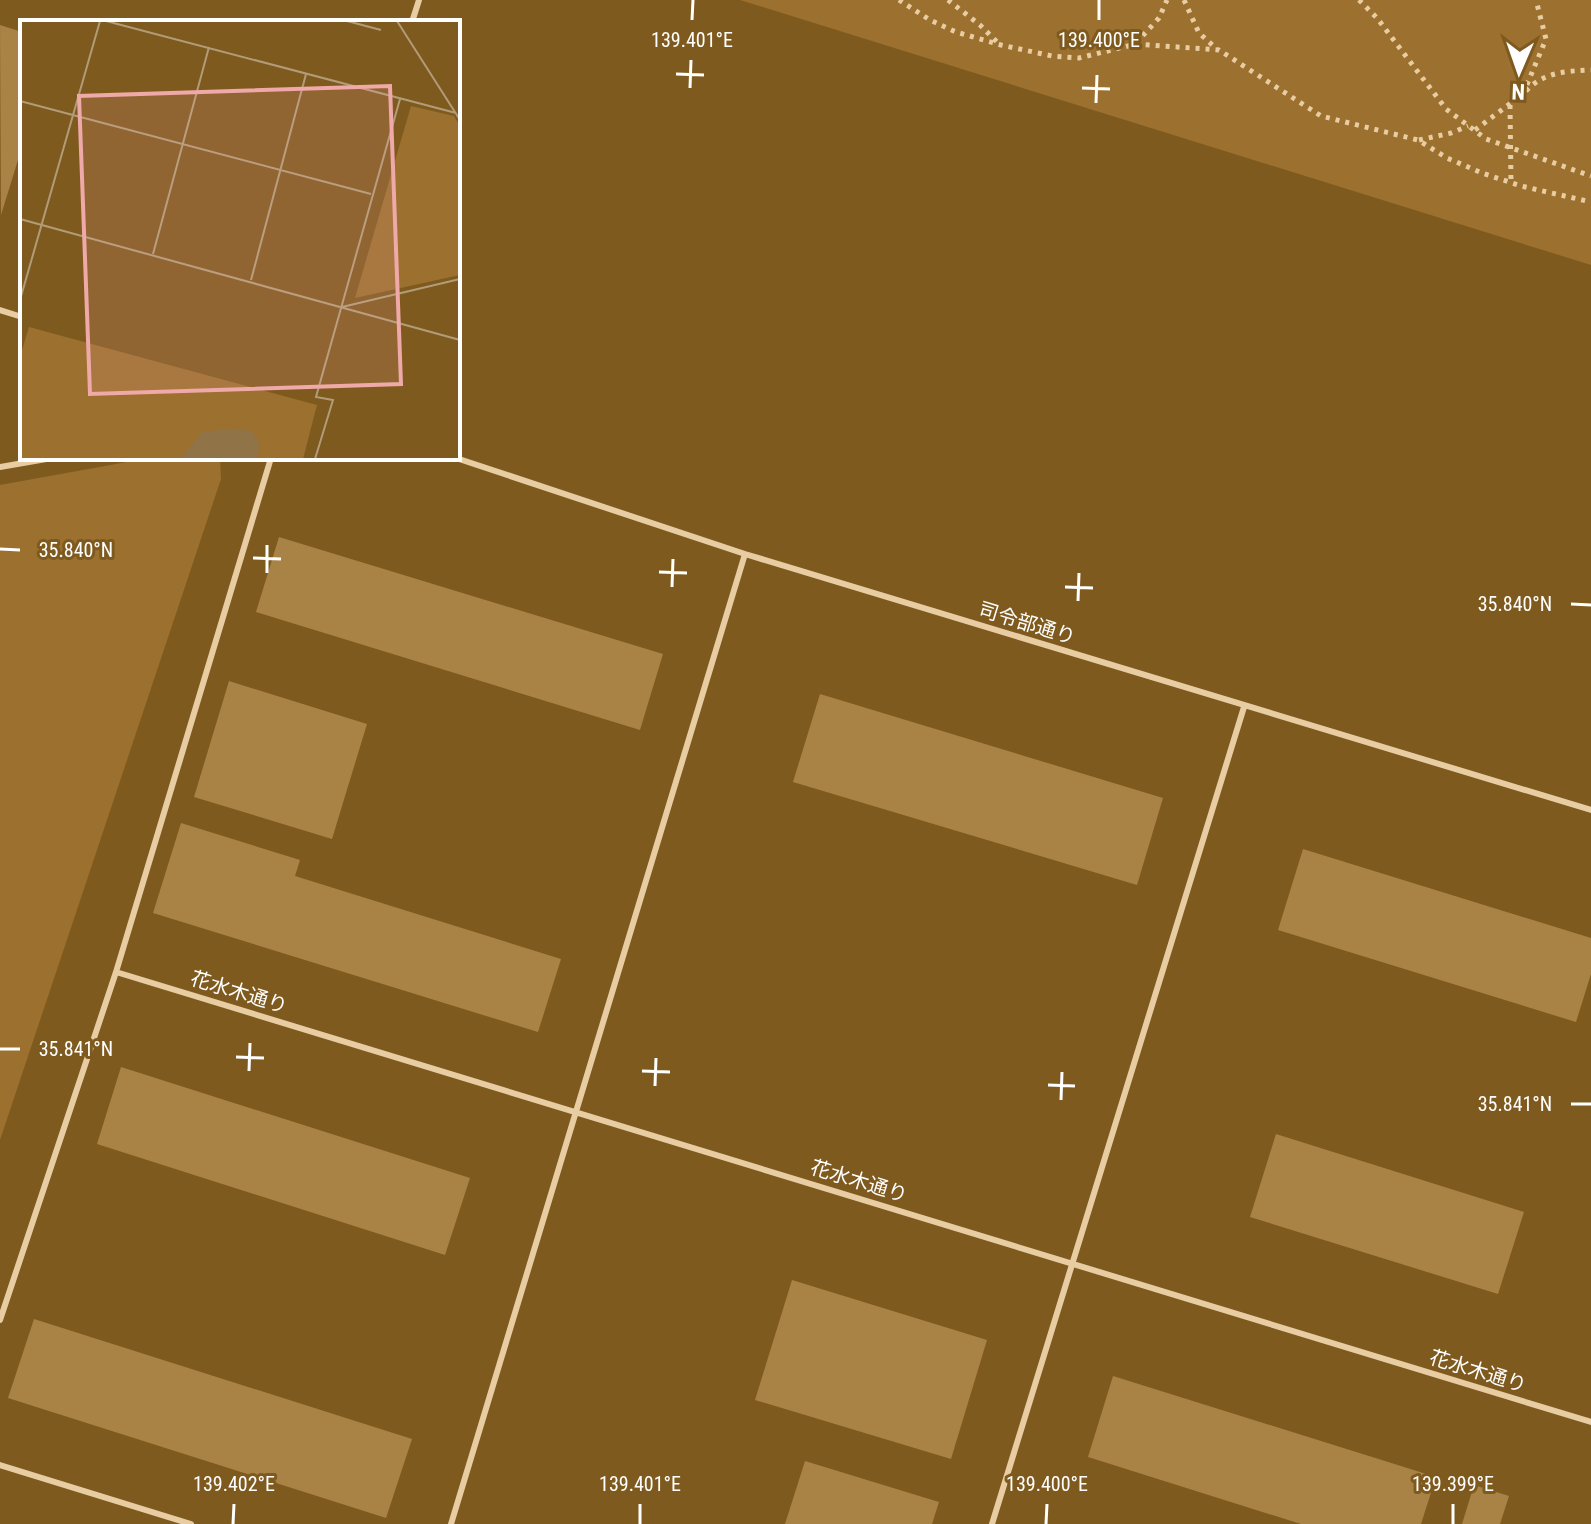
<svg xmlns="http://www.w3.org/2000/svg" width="1591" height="1524" viewBox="0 0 1591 1524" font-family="'Roboto Condensed','Noto Sans JP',sans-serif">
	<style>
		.green { fill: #9c702e }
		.building { fill: #a98246 }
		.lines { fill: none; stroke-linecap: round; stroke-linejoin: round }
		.path { stroke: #e8cca2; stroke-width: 5; stroke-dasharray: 4 6; stroke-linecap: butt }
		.lane { stroke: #e8cca2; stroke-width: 6 }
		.ticks { fill: none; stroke: #fff; stroke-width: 3 }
		.labels { text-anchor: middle; stroke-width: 6; stroke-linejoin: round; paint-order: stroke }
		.street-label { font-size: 20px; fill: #fff; stroke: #7f5a1e }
		.inset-road { fill: none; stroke: #b29c78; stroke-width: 2 }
		.view { fill: #efa9a9; fill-opacity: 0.15; stroke: #efa9a9; stroke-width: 4 }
		.inset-edge { fill: none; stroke: #fff; stroke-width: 4 }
		.ticks-label { font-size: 20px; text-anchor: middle; fill: #fff; stroke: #7f5a1e; stroke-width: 6; stroke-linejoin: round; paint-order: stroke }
	</style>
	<rect width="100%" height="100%" fill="#7f5a1e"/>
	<!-- green -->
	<path class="green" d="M740,0H1591V265Z
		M149,458H220L221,479L0,1140V485Z"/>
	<!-- building -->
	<path class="building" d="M0,25L22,32V147L1,215Z
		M279,537L663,654L640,730L256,612Z
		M229,681L367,724L332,839L194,797Z
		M820,694L1163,798L1137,885L793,782Z
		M181,823L300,860L295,876L561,959L538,1032L153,913Z
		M1303,849L1591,938V974L1576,1022L1278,930Z
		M121,1067L470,1178L445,1255L97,1144Z
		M1276,1134L1524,1212L1498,1294L1250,1217Z
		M792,1280L987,1340L951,1459L755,1400Z
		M34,1319L412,1439L386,1518L8,1398Z
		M1113,1376L1436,1477L1421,1524H1301L1088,1457Z
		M805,1461L939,1502L932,1524H785Z
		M1474,1485L1509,1496L1500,1524H1462Z"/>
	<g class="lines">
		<!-- path -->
		<path class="path" d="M899,0L930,20L956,32L1001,45L1052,56L1079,58L1136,44L1219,50L1321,116L1418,140L1447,158L1482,173L1521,186L1591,202
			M948,0L980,25L1000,45
			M1184,0L1199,33L1218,50
			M1359,0L1377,18L1446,109L1486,139L1591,176
			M1136,43L1159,18L1167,0
			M1526,91C1544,72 1566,71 1591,70
			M1510,105L1511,182
			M1475,130L1523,94L1546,39L1536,0
			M1419,140L1451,133L1468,126"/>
		<!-- lane -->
		<path class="lane" d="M412,22L419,0
			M0,310L22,317
			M456,458L745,554L1591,810
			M0,467L52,458
			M116,972L1591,1422
			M0,1320L116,972L271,458
			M0,1465L191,1524
			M451,1524L745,554
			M992,1524L1244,707"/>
	</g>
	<!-- ticks -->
	<path class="ticks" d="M692,20L693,0M1099,20V0M676,74L704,75M690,88L691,60M1082,88L1110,89M1096,103L1097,75M0,549L20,550M253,558L281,559M659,572L687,573M267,573V545M672,587L673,559M1065,587L1093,588M1078,601L1079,573M1571,604L1591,605M0,1049H20M236,1057L264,1058M249,1071L250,1043M642,1071L670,1072M1048,1085L1075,1086M655,1086L656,1058M1061,1100L1062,1072M1571,1104H1591M233,1524L234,1504M640,1524V1504M1046,1524L1047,1504M1453,1524V1504"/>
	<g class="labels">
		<!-- street labels -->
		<g class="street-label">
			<text transform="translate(1027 623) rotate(17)" y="7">司令部通り</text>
			<text transform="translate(239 992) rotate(17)" y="7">花水木通り</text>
			<text transform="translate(859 1181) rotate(17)" y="7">花水木通り</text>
			<text transform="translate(1478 1371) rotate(17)" y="7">花水木通り</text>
		</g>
	</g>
	<!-- overview -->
	<g transform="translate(20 20)">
		<rect width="440" height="440" fill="#7f5a1e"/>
		<path d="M391,86L434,96L440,106V255L335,278ZM9,307L297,385L283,439H0V337Z" fill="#9c702e"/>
		<path d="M208,409L232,411L240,425L236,439H160L182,412Z" fill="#907448"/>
		<path class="inset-road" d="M86,1L436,93M327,1L361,10M377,1L440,100M0,81L351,174M0,199L440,320M133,234L189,27M231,260L286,54M0,280L80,1M322,287L440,259M295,439L313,380L296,377L380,79"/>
		<path class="view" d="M370,66L381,364L70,374L59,76Z"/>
		<rect width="440" height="440" class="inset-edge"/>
	</g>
	<g class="ticks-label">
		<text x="692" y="47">139.401°E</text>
		<text x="1099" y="47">139.400°E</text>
		<text x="76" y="557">35.840°N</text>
		<text x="1515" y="611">35.840°N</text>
		<text x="76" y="1056">35.841°N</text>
		<text x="1515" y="1111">35.841°N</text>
		<text x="234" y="1491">139.402°E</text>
		<text x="640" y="1491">139.401°E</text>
		<text x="1047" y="1491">139.400°E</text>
		<text x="1453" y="1491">139.399°E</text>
	</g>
	<!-- north arrow -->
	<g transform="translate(1519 72) rotate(182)" stroke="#7f5a1e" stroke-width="6" paint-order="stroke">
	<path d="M0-6L14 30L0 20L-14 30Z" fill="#ffffff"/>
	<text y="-12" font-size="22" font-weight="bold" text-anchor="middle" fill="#ffffff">N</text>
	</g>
</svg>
